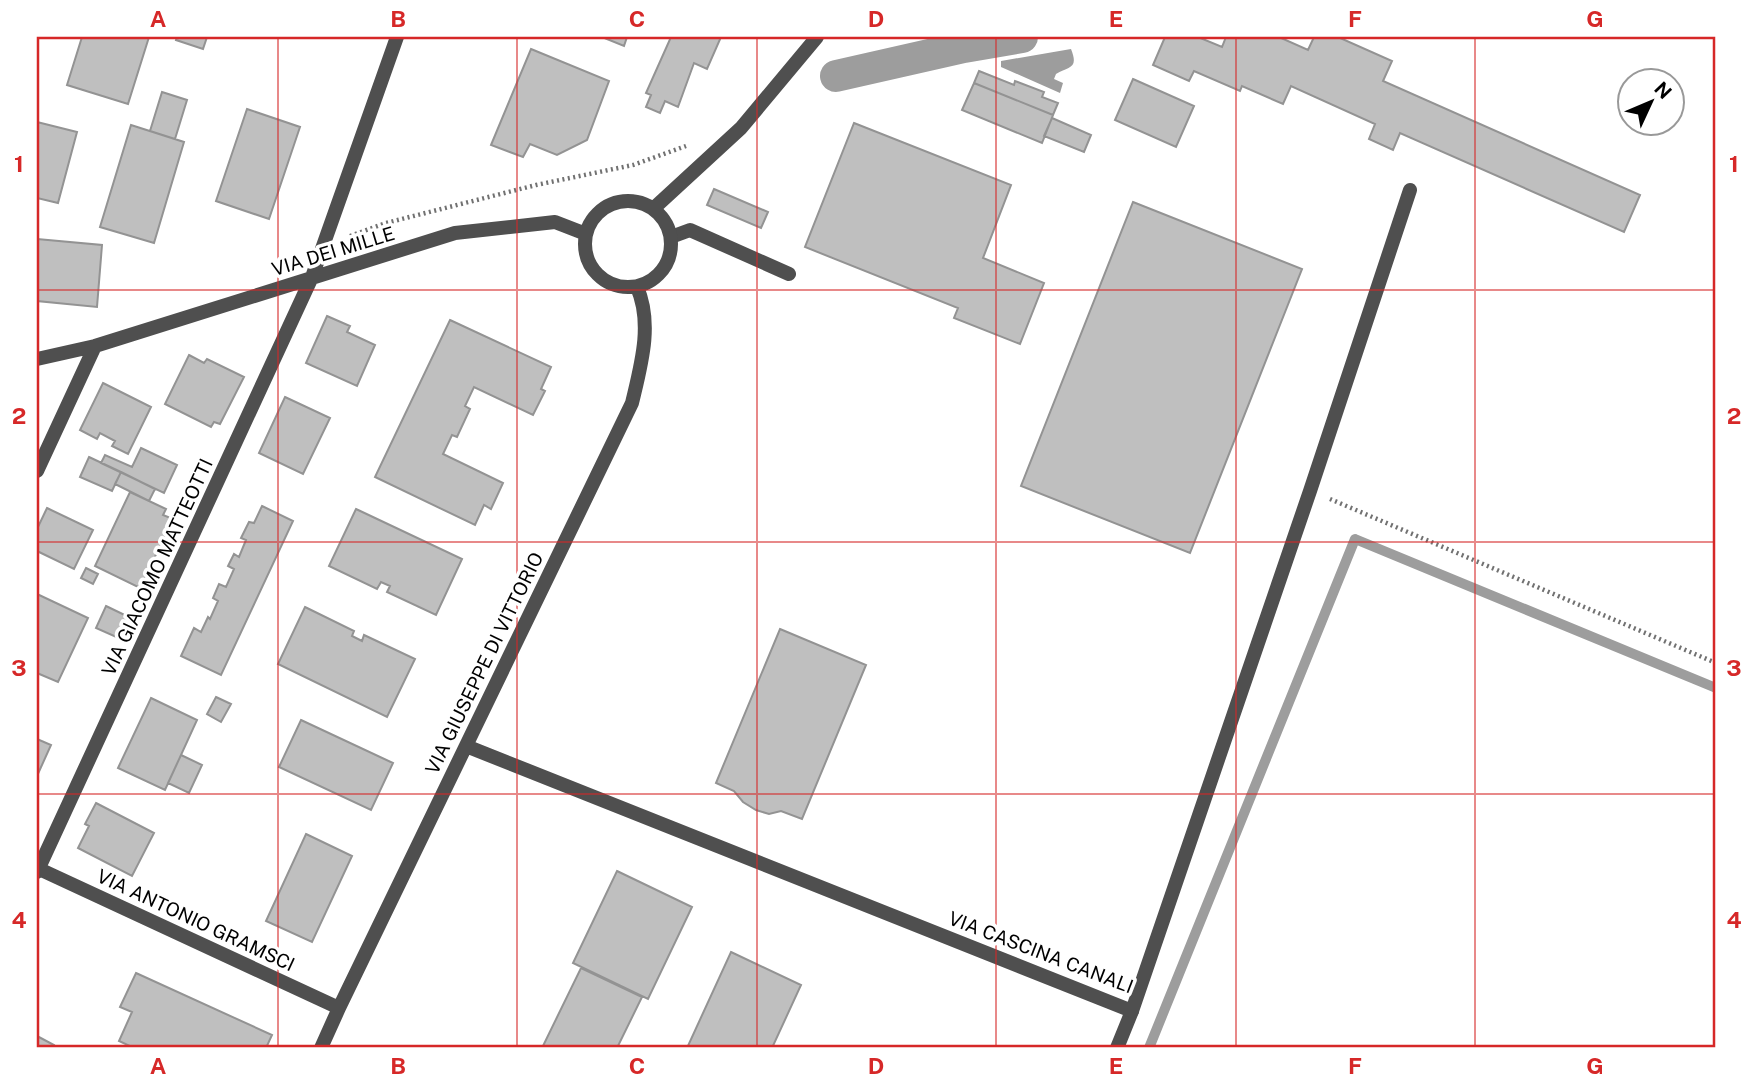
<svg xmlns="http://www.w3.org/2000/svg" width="1753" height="1085" viewBox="0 0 1753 1085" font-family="'Public Sans',sans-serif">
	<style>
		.water { fill: #9d9d9d }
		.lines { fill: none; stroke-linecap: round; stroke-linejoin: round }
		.stream { stroke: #9d9d9d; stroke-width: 10 }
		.canal { stroke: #9d9d9d; stroke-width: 32 }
		.building { fill: #bfbfbf; stroke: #939393; stroke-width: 2 }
		.path { stroke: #717171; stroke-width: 4.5; stroke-dasharray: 2 3.5; stroke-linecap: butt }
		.service { stroke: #4f4f4f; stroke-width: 14 }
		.minor { stroke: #4f4f4f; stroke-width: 14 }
		.grid { fill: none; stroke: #d62828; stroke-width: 2; stroke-opacity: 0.55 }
		.labels { text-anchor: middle; stroke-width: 7; stroke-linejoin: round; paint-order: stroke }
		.street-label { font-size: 19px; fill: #000; stroke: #fff }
		.neatline { fill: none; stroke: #d62828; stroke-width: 2.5 }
		.grid-label { font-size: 23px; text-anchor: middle; font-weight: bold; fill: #d62828 }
	</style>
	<rect width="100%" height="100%" fill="#fff"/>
	<!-- water -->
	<path class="water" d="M1071,49C1079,69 1069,66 1056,74L1054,79L1063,83L1060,93L1001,67V61Z"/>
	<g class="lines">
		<!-- stream -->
		<path class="stream" d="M1149,1048L1355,539L1716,688"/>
		<!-- canal -->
		<path class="canal" d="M836,76L964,47L1022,37"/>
	</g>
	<!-- building -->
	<path class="building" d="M82,37H149L128,104L67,85Z
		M177,37H207L203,49L176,40Z
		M602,37H627L624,46Z
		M671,37H721L707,69L694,63L678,107L665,101L660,113L646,107L651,95L646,93Z
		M1165,37H1198L1222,47L1226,37H1279L1308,50L1314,37H1338L1392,61L1383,81L1640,195L1624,232L1400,133L1393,150L1369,139L1375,124L1291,86L1283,104L1242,86L1240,91L1194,71L1189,81L1153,65Z
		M531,49L609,81L587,140L557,155L530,144L523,157L491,145Z
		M979,71L1014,85L1015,81L1044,92L1042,97L1058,103L1053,115L974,83Z
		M1133,79L1194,106L1176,147L1115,120Z
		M974,83L1053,115L1042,143L962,110Z
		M162,92L187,100L175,139L150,131Z
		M247,109L300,127L269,219L216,201Z
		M1052,118L1091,135L1084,152L1044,136Z
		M37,122L77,132L58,203L37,198Z
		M854,123L1011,185L983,258L1044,283L1020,344L954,318L958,308L805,247Z
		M131,125L184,142L154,243L100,227Z
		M714,189L768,212L761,228L707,205Z
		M1133,202L1302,269L1190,553L1021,486Z
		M37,239L102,245L97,307L37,301Z
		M327,316L350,326L347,332L375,345L357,386L306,363Z
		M450,320L551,367L541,389L545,391L533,415L474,387L465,406L470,409L457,437L452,435L443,454L503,483L491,509L484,505L475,525L375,477Z
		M189,355L204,363L207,359L244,377L220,424L214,422L211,427L165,404Z
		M103,383L151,407L128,454L112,446L115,441L100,433L97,439L80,430Z
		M285,397L330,418L303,474L259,453Z
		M141,448L177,465L164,493L101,463L105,455L132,467Z
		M89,457L121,472L112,491L80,477Z
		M121,472L155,489L149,501L115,484Z
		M130,492L166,509L163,515L173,519L140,588L95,566Z
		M262,506L293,521L221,675L181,656L194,628L201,632L208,617L210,619L218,601L213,598L219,584L226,587L234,569L228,566L234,554L239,557L246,540L241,538L249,522L254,523Z
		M47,508L93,530L74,569L37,551V529Z
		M356,509L462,559L436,615L387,592L390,586L381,582L377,589L329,566Z
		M86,568L98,574L93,584L81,578Z
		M37,594L88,618L58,682L37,673Z
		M106,606L133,619L123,640L96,628Z
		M305,607L354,631L352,636L362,641L364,635L415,659L387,717L278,664Z
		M780,629L866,665L802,819L781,811L769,814L756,810L743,802L734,791L716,783Z
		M216,697L231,704L221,722L207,714Z
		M151,698L197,720L165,790L118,768Z
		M301,720L393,763L371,810L279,767Z
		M37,739L51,745L37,776Z
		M181,755L202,765L189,793L168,783Z
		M96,803L154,833L132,876L78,848L89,826L85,824Z
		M306,834L352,856L312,942L266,921Z
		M617,871L692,907L648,999L573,963Z
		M731,952L801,985L772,1048H687Z
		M581,968L642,997L617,1048H542Z
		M136,973L272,1035L266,1048H134L119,1041L132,1012L120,1007Z
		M37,1036L54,1045L53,1048H37Z"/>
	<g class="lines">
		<!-- path -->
		<path class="path" d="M350,236L386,223L536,185L633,165L686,146
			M1330,499L1716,663"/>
		<!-- service -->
		<path class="service" d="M671,237L690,230L789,274
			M1117,1048L1132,1011"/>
		<!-- minor -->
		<path class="minor" d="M585 244a43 43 0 1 1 86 0a43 43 0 1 1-86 0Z
			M653,209L741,128L817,37
			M37,359L95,346L455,233L555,222L586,234
			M37,471L95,346
			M466,746L1132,1011L1310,491L1410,190
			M37,868L339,1008
			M37,872L312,277L397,37
			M321,1048L339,1008L632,403C641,365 653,324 637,287"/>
	</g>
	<!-- grid -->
	<path class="grid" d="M278,37V1048M517,37V1048M757,37V1048M996,37V1048M1236,37V1048M1475,37V1048M37,290H1716M37,542H1716M37,794H1716"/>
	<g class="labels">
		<!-- street labels -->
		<g class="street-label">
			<text transform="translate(333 251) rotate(-17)" y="7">VIA DEI MILLE</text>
			<text transform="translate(157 567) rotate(-65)" y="7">VIA GIACOMO MATTEOTTI</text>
			<text transform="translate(484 663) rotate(-64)" y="7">VIA GIUSEPPE DI VITTORIO</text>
			<text transform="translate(196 920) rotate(25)" y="7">VIA ANTONIO GRAMSCI</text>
			<text transform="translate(1041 952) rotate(21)" y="7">VIA CASCINA CANALI</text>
		</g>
	</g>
	<!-- border -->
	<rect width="1753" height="1085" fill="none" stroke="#ffffff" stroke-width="77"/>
	<!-- north arrow -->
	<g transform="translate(1651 102) rotate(46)"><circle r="33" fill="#ffffff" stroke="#999999" stroke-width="2"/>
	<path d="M0-5L12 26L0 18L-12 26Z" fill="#000000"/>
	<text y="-10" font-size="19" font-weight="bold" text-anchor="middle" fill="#000000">N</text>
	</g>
	<rect x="38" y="38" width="1676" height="1008" class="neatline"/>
	<g class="grid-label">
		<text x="158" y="27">A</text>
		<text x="398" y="27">B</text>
		<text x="637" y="27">C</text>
		<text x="876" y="27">D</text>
		<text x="1116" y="27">E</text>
		<text x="1355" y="27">F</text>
		<text x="1595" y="27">G</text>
		<text x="19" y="172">1</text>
		<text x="1734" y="172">1</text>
		<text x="19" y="424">2</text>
		<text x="1734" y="424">2</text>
		<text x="19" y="676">3</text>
		<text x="1734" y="676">3</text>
		<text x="19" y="928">4</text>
		<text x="1734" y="928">4</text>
		<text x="158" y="1074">A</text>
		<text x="398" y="1074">B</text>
		<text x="637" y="1074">C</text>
		<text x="876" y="1074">D</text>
		<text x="1116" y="1074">E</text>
		<text x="1355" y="1074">F</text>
		<text x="1595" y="1074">G</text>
	</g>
</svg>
